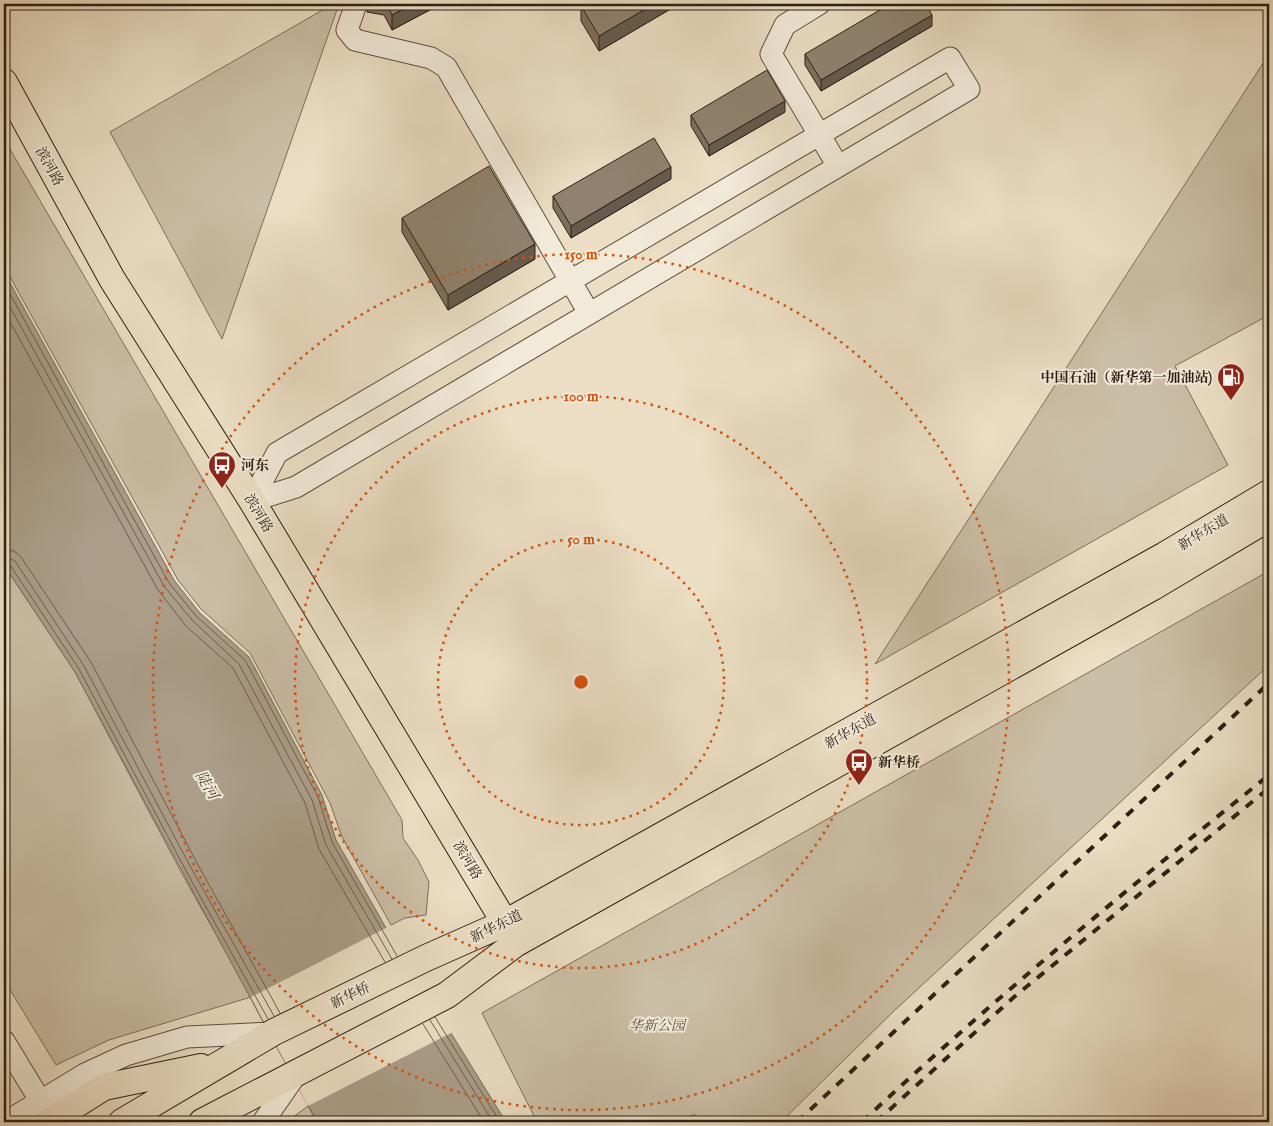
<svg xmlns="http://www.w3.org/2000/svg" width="1273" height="1126" viewBox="0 0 1273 1126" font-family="'IM FELL English','Noto Serif SC',serif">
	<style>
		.green { fill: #cbbea6; stroke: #7c6e5c }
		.water { fill: #ab9d88; stroke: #796b59 }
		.pier { fill: #ebdec4 }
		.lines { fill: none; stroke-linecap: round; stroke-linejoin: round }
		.shore { stroke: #6c5e4e; stroke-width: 1 }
		.minor-casing { stroke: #5d4f3f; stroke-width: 23 }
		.major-casing { stroke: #2e1f13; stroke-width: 28 }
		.minor { stroke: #f2ead9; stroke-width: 21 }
		.major { stroke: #ebdec4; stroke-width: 26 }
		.rail { stroke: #2e1f13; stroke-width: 4; stroke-dasharray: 9 9; stroke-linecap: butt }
		.wall { fill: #7c705f; stroke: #2e1f13 }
		.shaded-wall { fill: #655b4e; stroke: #2e1f13 }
		.building { fill: #90826f; stroke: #2e1f13 }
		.ring { fill: none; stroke: #d5530d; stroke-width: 2.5; stroke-dasharray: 2.5 5 }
		.labels { text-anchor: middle; stroke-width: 4; stroke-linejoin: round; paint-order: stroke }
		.street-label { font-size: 14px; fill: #2e1f13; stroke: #f2ead9 }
		.poi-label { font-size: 14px; font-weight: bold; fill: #2e1f13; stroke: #f2ead9; text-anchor: start }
		.park-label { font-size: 14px; font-style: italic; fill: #5d4f3f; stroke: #f2ead9 }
		.water-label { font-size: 15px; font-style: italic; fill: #5a4b3c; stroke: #f2ead9 }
		.centre { fill: #d5530d; stroke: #f2ead9; stroke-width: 2.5 }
		.ring-label { font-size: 15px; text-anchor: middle; font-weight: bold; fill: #d5530d; stroke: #f2ead9; stroke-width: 4; stroke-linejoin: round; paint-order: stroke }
	</style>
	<rect width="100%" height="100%" fill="#ebdec4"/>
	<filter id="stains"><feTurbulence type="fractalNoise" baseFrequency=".004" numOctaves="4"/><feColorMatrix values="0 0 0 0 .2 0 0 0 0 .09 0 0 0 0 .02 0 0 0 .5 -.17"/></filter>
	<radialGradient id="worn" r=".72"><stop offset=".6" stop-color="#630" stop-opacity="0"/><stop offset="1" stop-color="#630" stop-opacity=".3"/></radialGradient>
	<!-- green -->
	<path class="green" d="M333,4H339L222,339L110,132Z
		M1269,54V315L1175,366L1228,465L875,664Z
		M4,139L402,820L403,838L418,860L429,882L426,915L405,918L391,925L342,837L330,803L250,653L201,609L178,580L4,266Z
		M4,565L75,672L181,872L251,997L109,1040L56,1065L4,980Z
		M1269,571V665L895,1010L781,1122H700L694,1114L682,1122H537L482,1013Z
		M308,1106L317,1122H287L289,1120Z"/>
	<!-- water -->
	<path class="water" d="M4,272L174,580L199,612L249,657L322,795L336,840L386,928L506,1122H317L75,672L4,565Z"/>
	<!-- pier -->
	<path class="pier" d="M388,927L453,1032L308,1106L251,997Z"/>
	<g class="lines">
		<!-- shore -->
		<path class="shore" d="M4,283L169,583L196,616L245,660L318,797L332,842L397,956
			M4,296L164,586L192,620L239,664L312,800L326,845L392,959
			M4,311L158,590L186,626L233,668L305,803L319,849L385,962
			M4,549L14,551L21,557L91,662L197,863L280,1013
			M4,556L15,561L84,666L190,866L274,1016
			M4,563L10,565L79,669L185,869L268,1019
			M435,1017L500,1122
			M430,1020L493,1122
			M423,1024L484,1122"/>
		<!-- minor casing -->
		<g class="minor-casing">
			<path id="minor" d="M356,4L347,30L355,40L431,58L446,67L589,313
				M819,4L785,25L771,54L838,166
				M950,58L969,89L296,487L252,501L277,453Z
				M4,1041L41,1102
				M6,1122L85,1074L126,1055L187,1037L273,1033
				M263,1122L297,1073"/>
		</g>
		<!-- major casing -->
		<g class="major-casing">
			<path id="major" d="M4,82L112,279L252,501L505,923L512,939
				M48,1122L104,1087L201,1067
				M122,1122L274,1032L426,958L505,923L1165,555L1269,493
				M202,1122L447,995L515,944L1153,587L1269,518"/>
		</g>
		<!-- minor -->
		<use href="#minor" class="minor"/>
		<!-- major -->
		<use href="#major" class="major"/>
		<!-- rail -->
		<path class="rail" d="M797,1122L1269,683
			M862,1122C992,1000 1130,887 1269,775
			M876,1122L1014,997L1269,788"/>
	</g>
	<!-- wall -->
	<path class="wall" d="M367,4H441L392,30L384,15L367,12Z
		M679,4L599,51L581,21V6Z
		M932,26L821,91L805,65V54Z
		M785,112L709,156L691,126V115Z
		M671,179L571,238L553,208V196Z
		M402,218L535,259L448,310L402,232Z"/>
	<!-- shaded-wall -->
	<path class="shaded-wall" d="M413,4H441L392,30V15Z
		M654,4H679L599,51V36Z
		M932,15V26L821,91V80Z
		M785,101V112L709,156V145Z
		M671,167V179L571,238V226Z
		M535,244V259L448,310V295Z"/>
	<!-- building -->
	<path class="building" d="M386,4H413L392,15Z
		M585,4H654L599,36L581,6Z
		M890,4H926L932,15L821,80L805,54Z
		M767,70L785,101L709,145L691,115Z
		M654,138L671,167L571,226L553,196Z
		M489,166L535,244L448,295L402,218Z"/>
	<!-- distance rings -->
	<g class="ring">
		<circle cx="581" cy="682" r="143"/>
		<circle cx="581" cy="682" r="286"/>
		<circle cx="581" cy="682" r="428"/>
	</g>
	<!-- icons -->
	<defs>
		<g id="fuel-pin" transform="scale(1.4375)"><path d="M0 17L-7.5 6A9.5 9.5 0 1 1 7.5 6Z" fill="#8f2418" stroke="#f2ead9"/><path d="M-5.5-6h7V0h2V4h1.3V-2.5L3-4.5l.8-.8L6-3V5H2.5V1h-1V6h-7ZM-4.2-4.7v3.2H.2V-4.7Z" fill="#fff"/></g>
		<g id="bus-pin" transform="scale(1.4375)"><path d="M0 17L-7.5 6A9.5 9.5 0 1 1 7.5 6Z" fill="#8f2418" stroke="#f2ead9"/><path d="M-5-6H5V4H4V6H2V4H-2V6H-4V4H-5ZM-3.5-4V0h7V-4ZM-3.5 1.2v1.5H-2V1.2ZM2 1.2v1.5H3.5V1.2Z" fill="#fff"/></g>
	</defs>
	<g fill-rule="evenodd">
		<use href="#fuel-pin" x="1231" y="377"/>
		<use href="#bus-pin" x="222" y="465"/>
		<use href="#bus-pin" x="859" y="762"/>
	</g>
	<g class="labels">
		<!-- street labels -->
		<g class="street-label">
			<text transform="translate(50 166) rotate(61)" y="5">滨河路</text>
			<text transform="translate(259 513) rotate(59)" y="5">滨河路</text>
			<text transform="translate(1203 532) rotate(-31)" y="5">新华东道</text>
			<text transform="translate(850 731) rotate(-29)" y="5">新华东道</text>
			<text transform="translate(468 860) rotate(59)" y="5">滨河路</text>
			<text transform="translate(496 926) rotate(-26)" y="5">新华东道</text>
			<text transform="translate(350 995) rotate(-26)" y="5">新华桥</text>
		</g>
		<!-- poi labels -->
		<g class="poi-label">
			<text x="1212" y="382" text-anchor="end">中国石油（新华第一加油站)</text>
			<text x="241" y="470">河东</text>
			<text x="878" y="767">新华桥</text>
		</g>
		<!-- park labels -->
		<g class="park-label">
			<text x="657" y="1030">华新公园</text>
		</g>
		<!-- water labels -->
		<g class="water-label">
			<text transform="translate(207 785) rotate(59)" y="5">陡河</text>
		</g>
	</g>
	<circle cx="581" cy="682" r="8" class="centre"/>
	<g class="ring-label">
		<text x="581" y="259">150 m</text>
		<text x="581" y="401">100 m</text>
		<text x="581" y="544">50 m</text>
	</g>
	<!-- margin -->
	<rect width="1273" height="1126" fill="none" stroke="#ebdec4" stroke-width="20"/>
	<rect x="5" y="5" width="1263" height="1116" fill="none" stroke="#2e1f13" stroke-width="2.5"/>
	<rect x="10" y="10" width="1253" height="1106" fill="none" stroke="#2e1f13"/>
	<rect width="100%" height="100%" filter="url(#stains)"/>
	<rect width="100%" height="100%" fill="url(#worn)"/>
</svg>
